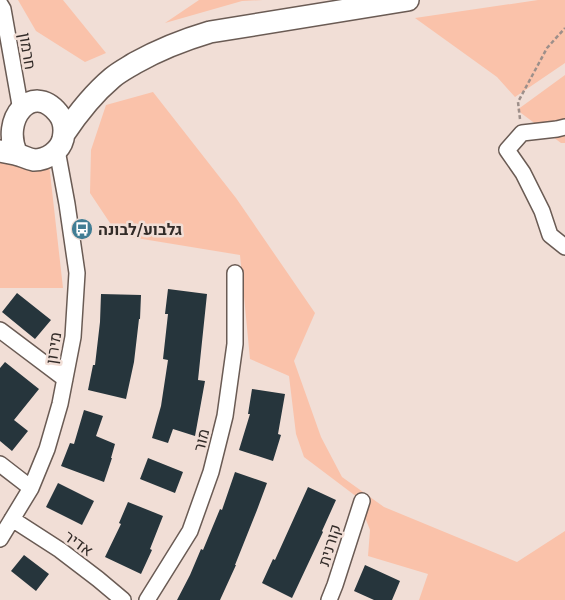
<svg xmlns="http://www.w3.org/2000/svg" width="565" height="600" viewBox="0 0 565 600" font-family="'Source Serif 4',Heebo,serif">
	<style>
		.green { fill: #fac2aa }
		.building { fill: #26353c }
		.lines { fill: none; stroke-linecap: round; stroke-linejoin: round }
		.minor-casing { stroke: #6a5b54; stroke-width: 18 }
		.secondary-casing { stroke: #6a5b54; stroke-width: 24 }
		.path { stroke: #9d8f8a; stroke-width: 2.5; stroke-dasharray: 4 2.5; stroke-linecap: butt }
		.minor { stroke: #fff; stroke-width: 15 }
		.secondary { stroke: #fff; stroke-width: 21 }
		.labels { text-anchor: middle; stroke-width: 5; stroke-linejoin: round; paint-order: stroke }
		.street-label { font-size: 16px; fill: #322b28; stroke: #f1ded6 }
		.poi-label { font-size: 16px; font-weight: bold; fill: #322b28; stroke: #f1ded6; text-anchor: start }
	</style>
	<rect width="100%" height="100%" fill="#f1ded6"/>
	<!-- green -->
	<path class="green" d="M18,0H63L106,53L85,62L36,31Z
		M199,0H263L242,1L165,23Z
		M538,0H565V63L515,97L497,77L415,18Z
		M565,75V143H561L517,110Z
		M153,92L236,198L315,313L294,361L321,437L342,477L384,507L517,562L565,531V600H419L428,574L368,556L370,530L357,497L304,457L296,434L289,376L250,359L240,255L118,235L90,193L91,150L106,105Z
		M0,155H48L63,288H0Z"/>
	<!-- building -->
	<path class="building" d="M168,289L207,294L198,380L205,381L195,436L173,429L168,443L152,438L161,406L168,360L163,359L168,314H165Z
		M17,293L51,320L35,339L2,312Z
		M101,294L141,295L140,319H139L134,362L126,399L88,390L93,365H95L100,322Z
		M5,362L39,389L14,420L28,431L12,451L0,441V368Z
		M252,389L285,394L278,434L281,435L273,461L239,450L250,414H248Z
		M84,410L103,416L96,436L115,444L111,458H112L104,482L61,466L70,443L74,444Z
		M148,458L183,472L175,493L140,479Z
		M235,472L267,483L257,510L235,565H236L220,600H177L190,575L201,549L203,550L220,509L222,510Z
		M58,483L94,501L82,525L46,507Z
		M308,487L336,500L322,531L323,532L292,598L262,583L273,559L275,560Z
		M128,502L163,516L150,549L152,550L141,574L105,557L121,524L119,523Z
		M24,555L49,574L36,591L11,571Z
		M365,565L400,581L392,600H374L354,591Z"/>
	<g class="lines">
		<!-- minor casing -->
		<g class="minor-casing">
			<path id="minor" d="M0,4L3,9L20,105
				M565,127L557,129L522,133L507,150L523,173L542,211L550,235L565,247
				M0,330L65,379
				M0,464L31,488
				M12,519L60,550L98,579L123,600
				M0,539L31,488L47,449L60,404L73,337L77,273L67,204L57,150
				M147,600L190,531L211,472L225,416L235,344V273
				M329,600L335,585L362,501"/>
		</g>
		<!-- secondary casing -->
		<g class="secondary-casing">
			<path id="secondary" d="M64,134C78,113 93,94 112,78C119,72 127,68 135,63C160,49 183,40 210,32L408,0
				M0,151C5,152 10,153 15,154C22,155 27,159 34,160C47,160 60,151 63,139C65,130 64,120 58,113C32,81 0,120 17,154"/>
		</g>
		<!-- path -->
		<path class="path" d="M520,119L518,102L547,48L565,28"/>
		<!-- minor -->
		<use href="#minor" class="minor"/>
		<!-- secondary -->
		<use href="#secondary" class="secondary"/>
	</g>
	<!-- icons -->
	<defs>
		<g id="bus-disc" transform="scale(1.125)"><circle r="9.5" fill="#417d94" stroke="#f1ded6"/><path d="M-5-6H5V4H4V6H2V4H-2V6H-4V4H-5ZM-3.5-4V0h7V-4ZM-3.5 1.2v1.5H-2V1.2ZM2 1.2v1.5H3.5V1.2Z" fill="#fff"/></g>
	</defs>
	<g fill-rule="evenodd">
		<use href="#bus-disc" x="82" y="229"/>
	</g>
	<g class="labels">
		<!-- street labels -->
		<g class="street-label">
			<text transform="translate(28 51) rotate(80)" y="6">חרמון</text>
			<text transform="translate(53 348) rotate(-81)" y="6">מירון</text>
			<text transform="translate(201 440) rotate(-76)" y="6">מור</text>
			<text transform="translate(79 543) rotate(36)" y="6">אדיר</text>
			<text transform="translate(329 545) rotate(-73)" y="6">קורנית</text>
		</g>
		<!-- poi labels -->
		<g class="poi-label">
			<text x="98" y="235">גלבוע/לבונה</text>
		</g>
	</g>
</svg>
